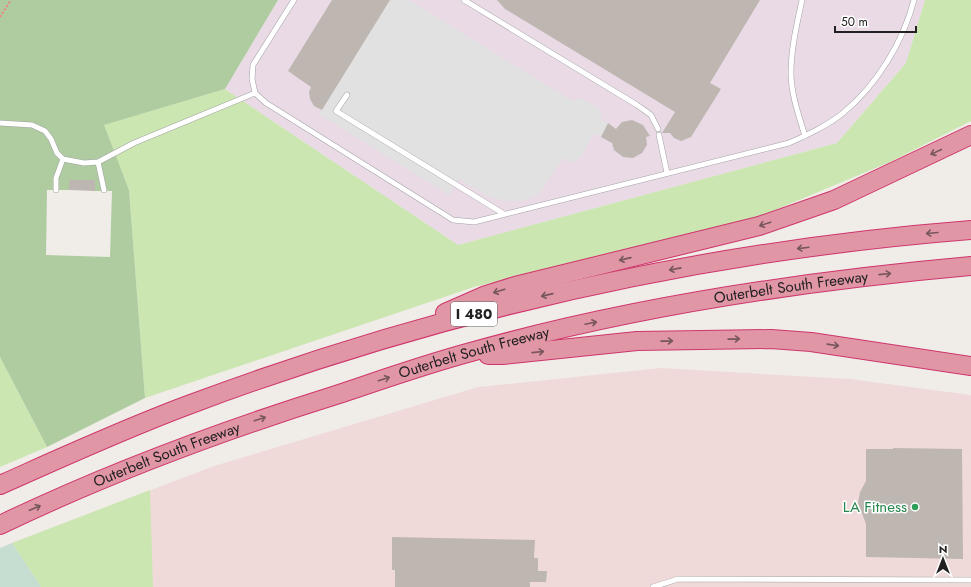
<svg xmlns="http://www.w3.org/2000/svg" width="971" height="587" viewBox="0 0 971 587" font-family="Jost,sans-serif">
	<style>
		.commercial { fill: #efdad9 }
		.industrial { fill: #e9dae6 }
		.grass { fill: #cce6b2 }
		.forest { fill: #aecca0; fill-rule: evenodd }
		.wetland { fill: #c6ddd2 }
		.parking { fill: #e1e1e1 }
		.building { fill: #beb7b1 }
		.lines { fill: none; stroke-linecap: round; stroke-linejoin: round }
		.service-casing { stroke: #a2a2a2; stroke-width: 6 }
		.motorway-casing { stroke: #ce356c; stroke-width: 20 }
		.path { stroke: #ef847a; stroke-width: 2; stroke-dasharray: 2 2; stroke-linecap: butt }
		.service { stroke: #fff; stroke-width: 5 }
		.motorway { stroke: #e196a5; stroke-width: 18 }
		.oneway { stroke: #77565c }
		.leisure-dot { fill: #2e9e5b; stroke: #fff; stroke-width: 1.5 }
		.labels { text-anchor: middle; stroke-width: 3; stroke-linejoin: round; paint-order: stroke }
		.shield { fill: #fff; stroke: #646464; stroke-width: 1 }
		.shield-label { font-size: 14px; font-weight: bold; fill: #212121 }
		.street-label { font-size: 15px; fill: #212121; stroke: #fff }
		.leisure-label { font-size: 15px; fill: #27864d; stroke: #fff; text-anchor: end }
	</style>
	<rect width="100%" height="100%" fill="#f0ede8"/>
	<!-- commercial -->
	<path class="commercial" d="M661,368L850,379L971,395V587H39L12,543L214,466L478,387Z"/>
	<!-- industrial -->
	<path class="industrial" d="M278,0H925L906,63L837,143L458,245L225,89Z"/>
	<!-- grass -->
	<path class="grass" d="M925,0H971V121L890,162L761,216L474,287L145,398L129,190L103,125L225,89L458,245L837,143L906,63Z
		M0,357L47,447L0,467Z
		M150,490L153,587H41L12,543Z"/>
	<!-- forest -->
	<path class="forest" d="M0,0H278L225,89L104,125L129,190L145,398L47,447L0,357ZM70,180H95V191H112L110,257L46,255L47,190H69Z"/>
	<!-- wetland -->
	<path class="wetland" d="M12,543L41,587H0V548Z"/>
	<!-- parking -->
	<path class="parking" d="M390,0H409L574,102L576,99H583L598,108L601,113V119L608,123L601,137L594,133L582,155L577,160L570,163L563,158L539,194L522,201H505L487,196L459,179L449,195L319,114Z"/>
	<!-- building -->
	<path class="building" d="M332,0H390L322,110L314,106L310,99L309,92L311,87L288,71Z
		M497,0H760L710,83L721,89L691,137L681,141L674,138L670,133H662L675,112L505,9Z
		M632,120L643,125L650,136L646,137L647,145L642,153L633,158L623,157L614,150L612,143L601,137L608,123L616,129L622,122Z
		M69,180H95V191L69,190Z
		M893,448L962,449L963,559L866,557V524L858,503L860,492L866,481V449H893Z
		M392,537L535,540L534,558H538V571H547L546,582H530V587H395V570H392Z"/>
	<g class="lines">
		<!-- service casing -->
		<g class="service-casing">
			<path id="service" d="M294,0L253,65L252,79L255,93L266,103L453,220L474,222L789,143C807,135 827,126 843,113C877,85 903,42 914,0
				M464,0L637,105L651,115L658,129
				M802,0C797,24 791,48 791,73C791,94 799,116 805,136
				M347,95L336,111L504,214
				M0,123L32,125L45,131L51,139L57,153L63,159L84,163L98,162L134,143L255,93
				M659,135L667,173
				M98,162L104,190
				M56,190V178L63,159
				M653,587L678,579L971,580"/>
		</g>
		<!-- motorway casing -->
		<g class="motorway-casing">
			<g id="motorway">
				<path d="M445,313L486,295L515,286L759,226L834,200L971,135"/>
				<path d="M488,355H503L637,341L771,339L811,342L971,366"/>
				<path d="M0,485C63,457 126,428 191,404C442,310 704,251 971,230"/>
				<path id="s1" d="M0,525C108,473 221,431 336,395C381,380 426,364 471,352C634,306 803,281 971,266"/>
			</g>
		</g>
		<!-- path -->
		<path class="path" d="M0,17L11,0"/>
		<!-- service -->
		<use href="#service" class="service"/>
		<!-- motorway -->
		<use href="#motorway" class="motorway"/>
	</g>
	<!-- one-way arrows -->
	<defs><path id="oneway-shaft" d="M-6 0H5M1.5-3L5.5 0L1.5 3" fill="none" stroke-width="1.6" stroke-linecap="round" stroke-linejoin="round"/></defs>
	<g class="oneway">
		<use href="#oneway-shaft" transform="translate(936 152) rotate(155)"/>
		<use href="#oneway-shaft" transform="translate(765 224) rotate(162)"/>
		<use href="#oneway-shaft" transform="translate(932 233) rotate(175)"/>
		<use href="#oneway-shaft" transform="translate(803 248) rotate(173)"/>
		<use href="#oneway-shaft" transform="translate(625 259) rotate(167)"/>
		<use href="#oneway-shaft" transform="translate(675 269) rotate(169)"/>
		<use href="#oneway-shaft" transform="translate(885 274) rotate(-6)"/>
		<use href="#oneway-shaft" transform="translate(499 291) rotate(162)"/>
		<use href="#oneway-shaft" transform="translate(547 295) rotate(167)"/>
		<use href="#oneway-shaft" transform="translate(591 323) rotate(-12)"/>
		<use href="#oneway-shaft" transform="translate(734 339) rotate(-1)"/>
		<use href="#oneway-shaft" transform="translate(667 341) rotate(-1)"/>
		<use href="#oneway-shaft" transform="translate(833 345) rotate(8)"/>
		<use href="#oneway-shaft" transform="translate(538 352) rotate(-6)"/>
		<use href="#oneway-shaft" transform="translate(384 379) rotate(-18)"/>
		<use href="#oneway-shaft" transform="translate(260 419) rotate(-18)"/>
		<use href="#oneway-shaft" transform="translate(35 508) rotate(-23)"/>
	</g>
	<!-- markers -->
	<circle class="leisure-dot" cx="915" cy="507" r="4"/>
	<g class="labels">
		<!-- shield labels -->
		<rect class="shield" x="451" y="302" width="46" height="24" rx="3"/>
		<g class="shield-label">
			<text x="474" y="319">I 480</text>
		</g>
		<!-- street labels -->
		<g class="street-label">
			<text dy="5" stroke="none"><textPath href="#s1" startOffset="829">Outerbelt South Freeway</textPath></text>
			<text dy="5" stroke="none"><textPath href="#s1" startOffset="505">Outerbelt South Freeway</textPath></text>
			<text dy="5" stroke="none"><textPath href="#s1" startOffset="181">Outerbelt South Freeway</textPath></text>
		</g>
		<!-- leisure labels -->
		<g class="leisure-label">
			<text x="907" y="512">LA Fitness</text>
		</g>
	</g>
	<!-- north arrow -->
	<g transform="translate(943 559)" stroke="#ffffff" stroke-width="3" paint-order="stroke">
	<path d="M0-3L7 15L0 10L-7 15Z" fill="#212121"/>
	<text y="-6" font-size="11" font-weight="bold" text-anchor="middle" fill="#212121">N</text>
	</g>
	<!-- scale -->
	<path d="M835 26v6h81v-6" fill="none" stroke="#212121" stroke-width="2"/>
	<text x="841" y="26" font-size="12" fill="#212121" stroke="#ffffff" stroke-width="3" paint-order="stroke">50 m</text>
</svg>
